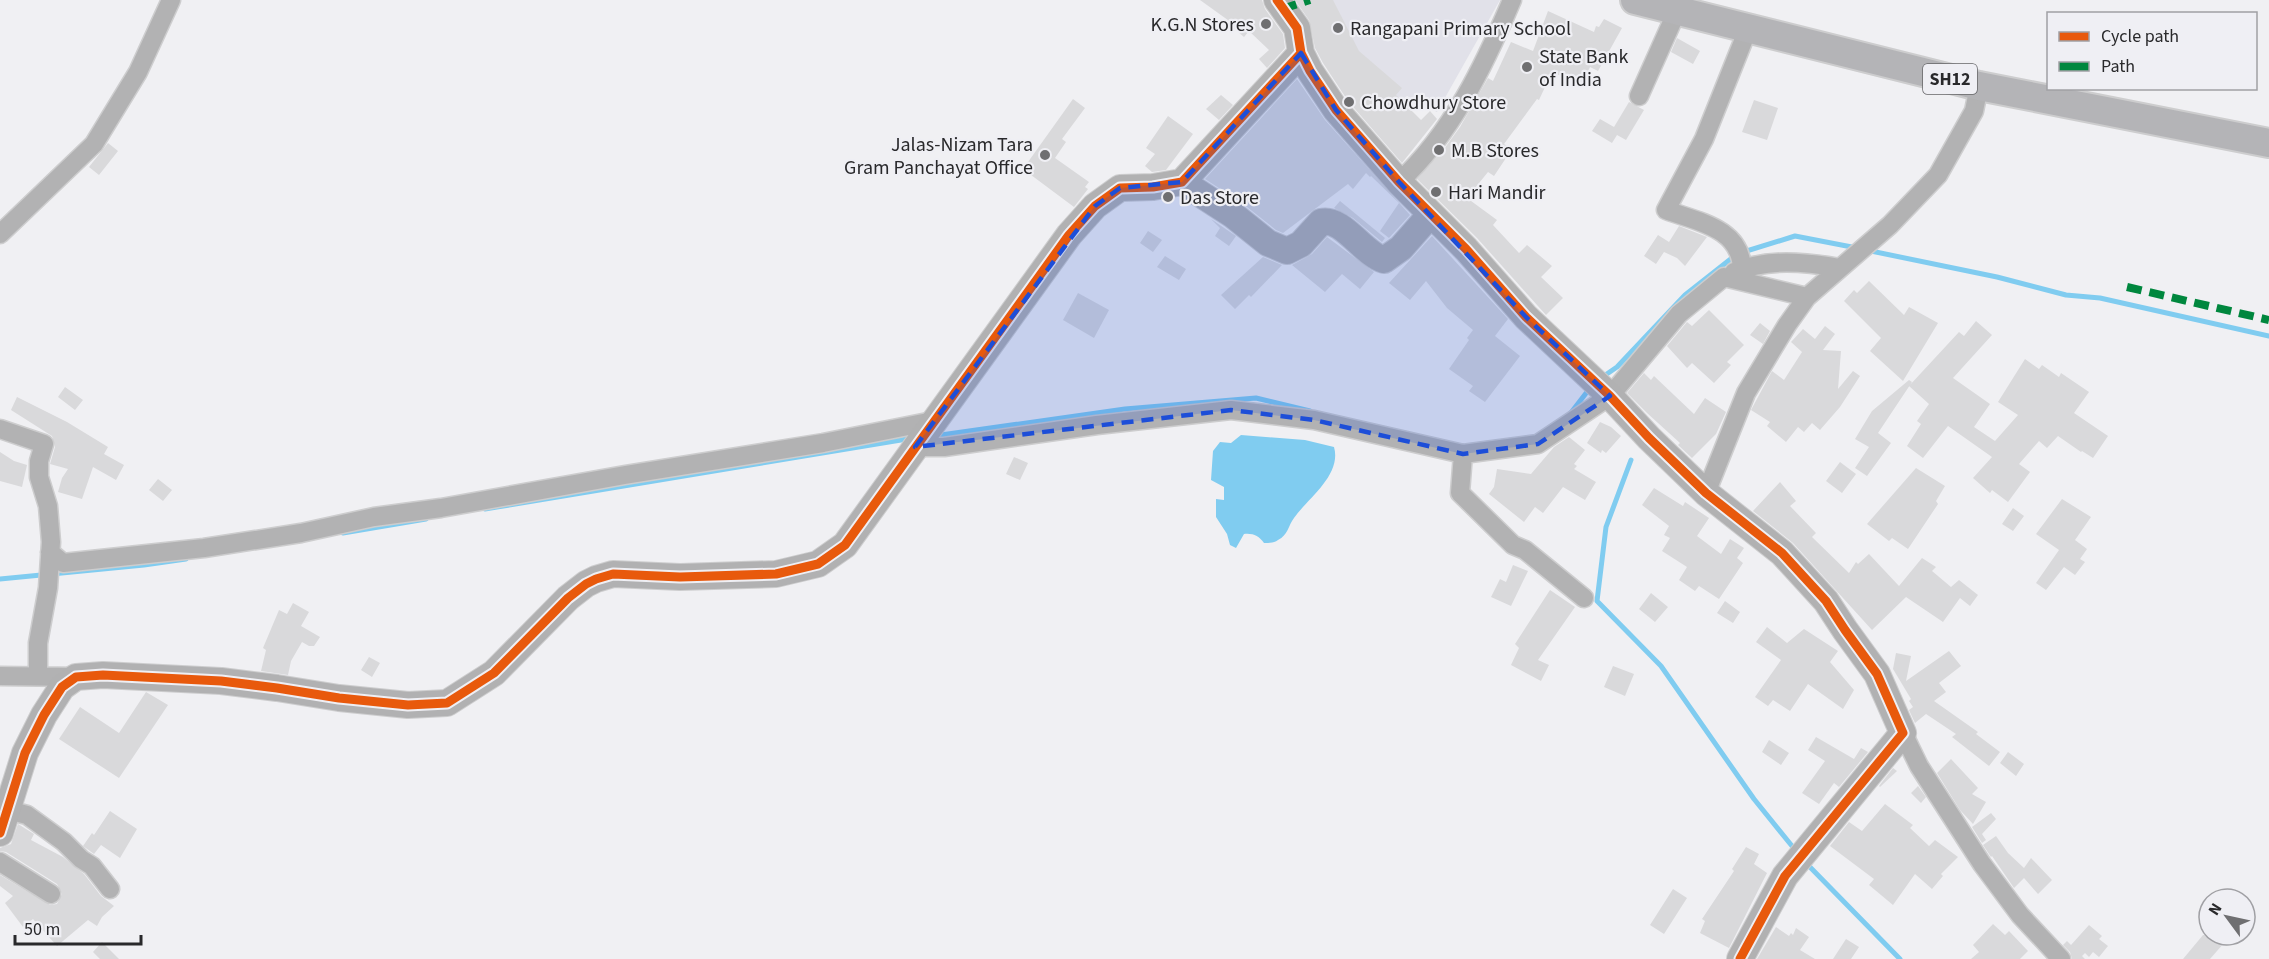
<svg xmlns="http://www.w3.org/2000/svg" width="2269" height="959" viewBox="0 0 2269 959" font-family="'Source Sans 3',sans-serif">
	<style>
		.built { fill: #e1e1e9 }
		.water { fill: #80ccf0 }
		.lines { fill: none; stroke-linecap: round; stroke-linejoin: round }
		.stream { stroke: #80ccf0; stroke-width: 5 }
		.building { fill: #d9d9db }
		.street-casing { stroke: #cdcdce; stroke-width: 21 }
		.secondary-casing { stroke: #cdcdce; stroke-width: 28 }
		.primary-casing { stroke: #cdcdce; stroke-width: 32 }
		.street { stroke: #b2b2b3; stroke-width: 18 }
		.secondary { stroke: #b1b1b2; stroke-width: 26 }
		.primary { stroke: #b4b4b7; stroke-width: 28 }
		.quiet { stroke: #00873e; stroke-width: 8; stroke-dasharray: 15 8; stroke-linecap: butt }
		.cycleway-casing { stroke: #efeff4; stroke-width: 13 }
		.cycleway { stroke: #e8590c; stroke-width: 9 }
		.marked { fill: #1d4ed8; fill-opacity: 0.2; stroke: #1d4ed8; stroke-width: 4.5; stroke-dasharray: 12 8; stroke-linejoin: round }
		.poi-dot { fill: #6f6f71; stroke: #efeff4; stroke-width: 2 }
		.labels { text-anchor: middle; stroke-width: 4.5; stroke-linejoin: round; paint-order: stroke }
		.shield { fill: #efeff4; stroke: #646467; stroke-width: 1.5 }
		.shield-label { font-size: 18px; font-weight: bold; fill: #29292b }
		.poi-label { font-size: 20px; fill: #29292b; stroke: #efeff4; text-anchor: start }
	</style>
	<rect width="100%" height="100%" fill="#f0f0f3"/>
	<!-- built -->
	<path class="built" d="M1320,0H1500L1437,112L1407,96L1395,110Z"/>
	<!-- water -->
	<path class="water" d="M1241,435L1305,440L1334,447C1342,475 1308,498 1294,518C1288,526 1288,535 1278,540C1274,543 1269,543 1264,543C1259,536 1253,533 1244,534L1236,548L1230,545L1227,534L1216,517V499L1224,500V487L1211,480L1213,451L1220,442L1231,443Z"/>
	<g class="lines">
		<!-- stream -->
		<path class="stream" d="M1866,250L1997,277L2066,295L2100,298L2269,336
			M1601,378L1617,367L1685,295L1737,254L1795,236L1857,248
			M1570,414L1590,388
			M941,435L1125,409L1256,398L1310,411
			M1631,460L1606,527L1597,601L1661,666L1754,799L1792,846
			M485,509L907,439
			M343,533L426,519
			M0,579L144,565L186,559
			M1807,864L1900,959"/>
	</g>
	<!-- building -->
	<path class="building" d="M1200,0H1262L1265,9L1283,34L1285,48L1267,68L1259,59L1269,50L1249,31L1244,37L1230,25L1232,23Z
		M1295,0H1333L1359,51L1402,88L1396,95L1421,120L1430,111L1437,119L1402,163L1348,101L1323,63L1315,48L1309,20Z
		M1548,11L1594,32L1596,26L1599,27L1604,19L1622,28L1598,71L1590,67L1582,85L1552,72L1539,100L1537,99L1504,144L1512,149L1494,176L1488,172L1467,198L1497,220L1493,225L1519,253L1527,245L1552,266L1541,277L1563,298L1546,315L1477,238L1417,179L1444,149L1460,127L1488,78L1493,81L1511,42L1533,51Z
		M1677,38L1700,51L1693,64L1671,52Z
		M1297,79L1325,120L1410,215L1389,238L1380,231L1399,203L1371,176L1370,177L1366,173L1353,189L1348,184L1283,233L1276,230L1242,203L1205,179Z
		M1221,95L1233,105L1219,120L1206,109Z
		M1073,99L1085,108L1062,139L1066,142L1055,158L1089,182L1085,187L1088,189L1074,207L1023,169Z
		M1754,100L1778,108L1767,140L1742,132Z
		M1629,102L1644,110L1626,140L1617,135L1612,143L1592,131L1600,119L1614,127Z
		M1168,116L1193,134L1166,170L1152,172L1145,166L1155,154L1146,148Z
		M108,143L118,151L99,175L89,167Z
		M1340,201L1385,238L1382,242L1353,218L1334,208Z
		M1211,219L1236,236L1229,246L1215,236L1220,228Z
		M1679,226L1707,237L1685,266L1677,258L1664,252L1656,264L1644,256L1658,235L1669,242Z
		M1148,231L1162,240L1153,252L1140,243Z
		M1432,236L1508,319L1495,336L1520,356L1485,402L1469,391L1473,386L1449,369L1469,340L1467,338L1473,330L1447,308L1426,281L1410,300L1389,283Z
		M1327,237L1374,272L1360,289L1342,274L1325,292L1292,265L1312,254Z
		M1165,256L1186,269L1179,280L1157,267Z
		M1263,257L1282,265L1251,297L1249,295L1235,309L1221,295Z
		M1869,281L1904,315L1909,307L1938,323L1903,381L1870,351L1881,338L1844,301L1854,290L1857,293Z
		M1078,293L1109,310L1094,338L1063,320Z
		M1709,310L1744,345L1727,362L1731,365L1714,383L1692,363L1687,368L1667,346L1687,322L1692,326Z
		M1976,321L1992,335L1953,378L1990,404L1974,427L1995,441L2018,415L1998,402L2025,359L2039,369L2042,365L2059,377L2061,373L2089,392L2074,413L2108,436L2093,458L2082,451L2081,452L2058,436L2047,448L2039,441L2019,464L2030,472L2008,502L1992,490L1990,493L1973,478L1992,457L1948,426L1923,458L1907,446L1921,424L1917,421L1929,404L1909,386L1959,332L1964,336Z
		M1760,323L1770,331L1763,344L1750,335Z
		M1825,326L1835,334L1823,350L1841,351L1838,389L1853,371L1860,376L1840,407L1820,430L1812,423L1804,432L1798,427L1786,442L1767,426L1770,422L1751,410L1772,371L1784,380L1802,352L1791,342L1803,329L1815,339Z
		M1644,373L1651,380L1654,376L1694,414L1705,398L1726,412L1716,434L1692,458L1678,445L1680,443L1647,413L1627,393Z
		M1909,380L1912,382L1878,433L1891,443L1867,476L1855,468L1869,447L1855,439L1872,411Z
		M65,387L83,400L75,410L58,397Z
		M17,397L67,422L108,447L104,454L124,465L116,480L93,467L82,499L58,492L62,478L68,469L50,464L55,447L52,436L11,410Z
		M1600,422L1611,427L1621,436L1606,453L1602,450L1601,453L1587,443Z
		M1569,437L1585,450L1574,464L1577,466L1574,469L1596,482L1585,500L1563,487L1543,513L1535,507L1524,522L1489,494L1494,487L1497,469L1531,474L1554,447Z
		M0,452L14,461L27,465L22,487L0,481Z
		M1014,457L1028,463L1020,480L1006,474Z
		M1840,462L1856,474L1842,493L1826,481Z
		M1916,468L1945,486L1936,501L1938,504L1908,549L1892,538L1889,541L1867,524Z
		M158,479L172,490L163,501L149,490Z
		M1780,482L1796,501L1790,506L1816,533L1812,537L1849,573L1856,562L1858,564L1869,554L1899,586L1922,558L1936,567L1932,571L1951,587L1959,580L1978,595L1970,606L1960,598L1943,622L1906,597L1872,630L1793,543L1753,511Z
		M1654,488L1683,506L1685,502L1709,518L1697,536L1721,554L1730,539L1744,548L1737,558L1743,563L1719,599L1699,586L1695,591L1679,580L1687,567L1662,551L1670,538L1664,535L1669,526L1642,505Z
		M2062,499L2091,517L2075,540L2087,549L2080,559L2085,562L2075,575L2064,567L2046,590L2036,583L2059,550L2036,534Z
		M2013,508L2024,516L2013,531L2002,524Z
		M1513,565L1528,571L1511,606L1491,597L1500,579L1506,582Z
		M1550,590L1575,607L1538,660L1549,665L1541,681L1511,665L1519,648L1515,644Z
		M1651,593L1668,607L1655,622L1639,609Z
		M1725,601L1740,612L1733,623L1717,613Z
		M293,603L309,612L301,626L320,637L314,646H309L302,642L291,661L288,675L261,671L266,650L263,648L279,610L287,614Z
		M1767,627L1787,643L1804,629L1838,651L1830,662L1854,690L1843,709L1808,684L1790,711L1773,700L1768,706L1755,697L1781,660L1756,642Z
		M1949,651L1961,666L1939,683L1946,692L1934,701L1978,732L1976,734L2000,752L1989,766L1952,737L1956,734L1926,714L1915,723L1909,710L1913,707L1909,701L1911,699L1893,669L1896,653L1911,656L1906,681Z
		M369,657L380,663L372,677L361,670Z
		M1613,666L1634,674L1625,696L1604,687Z
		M146,692L168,705L119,778L59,739L80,707L119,733Z
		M1816,737L1854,759L1861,748L1868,752L1839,787L1834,783L1819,804L1802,793L1825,761L1808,750Z
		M1769,740L1789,753L1781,765L1762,752Z
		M2008,752L2024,764L2016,776L2000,763Z
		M1951,759L1978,788L1972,794L1986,802L1973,824L1960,810L1937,773Z
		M1893,768L1897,771L1880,787L1879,786Z
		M1918,786L1926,797L1921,803L1911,793Z
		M1885,804L1913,825L1910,828L1929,846L1935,840L1958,857L1941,874L1943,876L1932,889L1915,874L1893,905L1869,885L1874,879L1830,846L1849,822L1862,831Z
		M110,811L137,829L120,858L101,845L94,854L83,846L92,833L94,835Z
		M1991,813L1996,819L1982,834L1986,840L1982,843L1972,827Z
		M18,824L34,834L31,840L63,857L84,874L101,896L114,906L102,917L97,926L88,920L57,946L33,919L23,927L5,903L13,896L0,886V875L50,905L57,904L62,894L57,884L6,852L0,851V848L11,844Z
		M1996,836L2008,853L2024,868L2031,858L2052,880L2038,894L2024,878L2014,888L1992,856L1991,857L1983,845Z
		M1746,847L1759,854L1754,864L1767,873L1729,948L1700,933L1705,921L1702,919L1734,871L1732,869Z
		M1673,889L1687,898L1664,934L1650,925Z
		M1993,924L2005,935L2009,931L2028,951L2020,959H1971L1979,952L1973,945Z
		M2089,925L2102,936L2099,939L2108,946L2099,957L2093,952L2089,957L2085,953L2082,956L2085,959H2072L2070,952L2063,945L2067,941L2071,945Z
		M1776,927L1789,936L1791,933L1793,935L1796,928L1809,937L1800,950L1815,959H1757Z
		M2203,935H2231L2210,959H2183Z
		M1846,939L1859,947L1851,959H1833Z
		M102,942L119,959H100L93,952Z"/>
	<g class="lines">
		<!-- street casing -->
		<g class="street-casing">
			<path id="street" d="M1639,96L1677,11
				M1399,182C1452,133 1484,66 1512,0
				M0,234L94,144L138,72L171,0
				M1742,269C1741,228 1698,222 1666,210L1704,139L1748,29
				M1734,272C1768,258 1805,262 1840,268
				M0,429L44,444L39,461V477L48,506L51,542L48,588L38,643V676
				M915,447H944L1097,425L1231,410L1314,420L1463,454L1538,444L1610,396L1679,314L1724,277L1807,297
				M1463,454L1460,493L1513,545L1525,550L1584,598
				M1706,493L1746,393L1787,325L1807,297L1890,225L1938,175L1974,111L1979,86
				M50,552L63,563L204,548L301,533L374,517L441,508L625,475L823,443L933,421
				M0,676L76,677
				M1903,733L1919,766L1982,864L2020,915L2061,959
				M8,810L27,815L64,842L81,859L92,866L110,889
				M0,862L51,894"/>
		</g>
		<!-- secondary casing -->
		<g class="secondary-casing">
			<path id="secondary" d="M1277,0L1297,28L1301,53L1310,71L1336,110L1399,182L1466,249L1526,317L1610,396L1649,438L1706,493L1782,553L1826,601L1845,630L1877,674L1903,733L1785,876L1740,959
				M1182,182L1233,215L1268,243L1287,251L1301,244L1321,222C1343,217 1362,253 1384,260L1401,248L1430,215
				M0,833L25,753L44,715L62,687L76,677L103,675L221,681L277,688L339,698L408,705L447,703L494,673L568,598L586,584L596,579L613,574L680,577L776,574L818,564L845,545L1069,235L1095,206L1120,188L1153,187L1182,182L1301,53"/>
		</g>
		<!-- primary casing -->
		<g class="primary-casing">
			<path id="primary" d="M1635,0L1979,86L2269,143"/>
		</g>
		<!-- street -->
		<use href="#street" class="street"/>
		<!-- secondary -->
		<use href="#secondary" class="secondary"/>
		<!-- primary -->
		<use href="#primary" class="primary"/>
		<!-- quiet -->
		<path class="quiet" d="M1282,9L1310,0
			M2127,287L2269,320"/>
		<!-- cycleway casing -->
		<g class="cycleway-casing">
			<path id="cycleway" d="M1277,0L1297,28L1301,53L1310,71L1336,110L1399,182L1466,249L1526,317L1610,396L1649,438L1706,493L1782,553L1826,601L1845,630L1877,674L1903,733L1785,876L1740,959
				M0,833L25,753L44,715L62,687L76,677L103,675L221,681L277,688L339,698L408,705L447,703L494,673L568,598L586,584L596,579L613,574L680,577L776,574L818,564L845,545L1069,235L1095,206L1120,188L1153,187L1182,182L1301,53"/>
		</g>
		<!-- cycleway -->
		<use href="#cycleway" class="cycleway"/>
	</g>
	<!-- marked area -->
	<path class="marked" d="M1301,53L1336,110L1399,182L1526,317L1610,396L1538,444L1463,454L1314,420L1231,410L915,447L1095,206L1120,188L1182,182Z"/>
	<!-- markers -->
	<g class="poi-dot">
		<circle cx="1266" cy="24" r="6"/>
		<circle cx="1338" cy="28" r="6"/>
		<circle cx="1527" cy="67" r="6"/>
		<circle cx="1349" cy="102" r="6"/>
		<circle cx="1439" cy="150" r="6"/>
		<circle cx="1045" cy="155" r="6"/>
		<circle cx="1436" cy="192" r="6"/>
		<circle cx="1168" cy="197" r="6"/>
	</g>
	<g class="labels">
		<!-- shield labels -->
		<rect class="shield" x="1923" y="64" width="54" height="30" rx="4.5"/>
		<g class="shield-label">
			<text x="1950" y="85">SH12</text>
		</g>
		<!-- poi labels -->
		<g class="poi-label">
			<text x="1254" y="31" text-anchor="end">K.G.N Stores</text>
			<text x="1350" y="35">Rangapani Primary School</text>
			<text x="1539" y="63">State Bank<tspan x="1539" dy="23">of India</tspan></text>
			<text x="1361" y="109">Chowdhury Store</text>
			<text x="1033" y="151" text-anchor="end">Jalas-Nizam Tara<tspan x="1033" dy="23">Gram Panchayat Office</tspan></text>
			<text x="1451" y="157">M.B Stores</text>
			<text x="1448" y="199">Hari Mandir</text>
			<text x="1180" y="204">Das Store</text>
		</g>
	</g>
	<!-- legend -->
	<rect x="2047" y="12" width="210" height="78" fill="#efeff4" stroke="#a0a0a4" stroke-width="1.5"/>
	<rect x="2059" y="32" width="30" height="9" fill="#e8590c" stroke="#a0a0a4" stroke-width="1.5"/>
	<text x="2101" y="42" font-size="18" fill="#29292b">Cycle path</text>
	<rect x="2059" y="62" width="30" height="9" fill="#00873e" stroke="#a0a0a4" stroke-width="1.5"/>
	<text x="2101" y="72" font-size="18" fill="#29292b">Path</text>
	<!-- north arrow -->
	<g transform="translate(2227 917) rotate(303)"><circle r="28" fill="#efeff4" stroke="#a0a0a4" stroke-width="1.5"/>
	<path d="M0-4.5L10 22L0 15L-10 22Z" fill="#6f6f71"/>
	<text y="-9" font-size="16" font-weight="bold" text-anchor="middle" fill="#29292b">N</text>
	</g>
	<!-- scale -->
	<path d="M15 935v9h126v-9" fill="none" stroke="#29292b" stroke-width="3"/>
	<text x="24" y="935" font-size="18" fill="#29292b" stroke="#efeff4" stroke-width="4.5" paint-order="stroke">50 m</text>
</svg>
